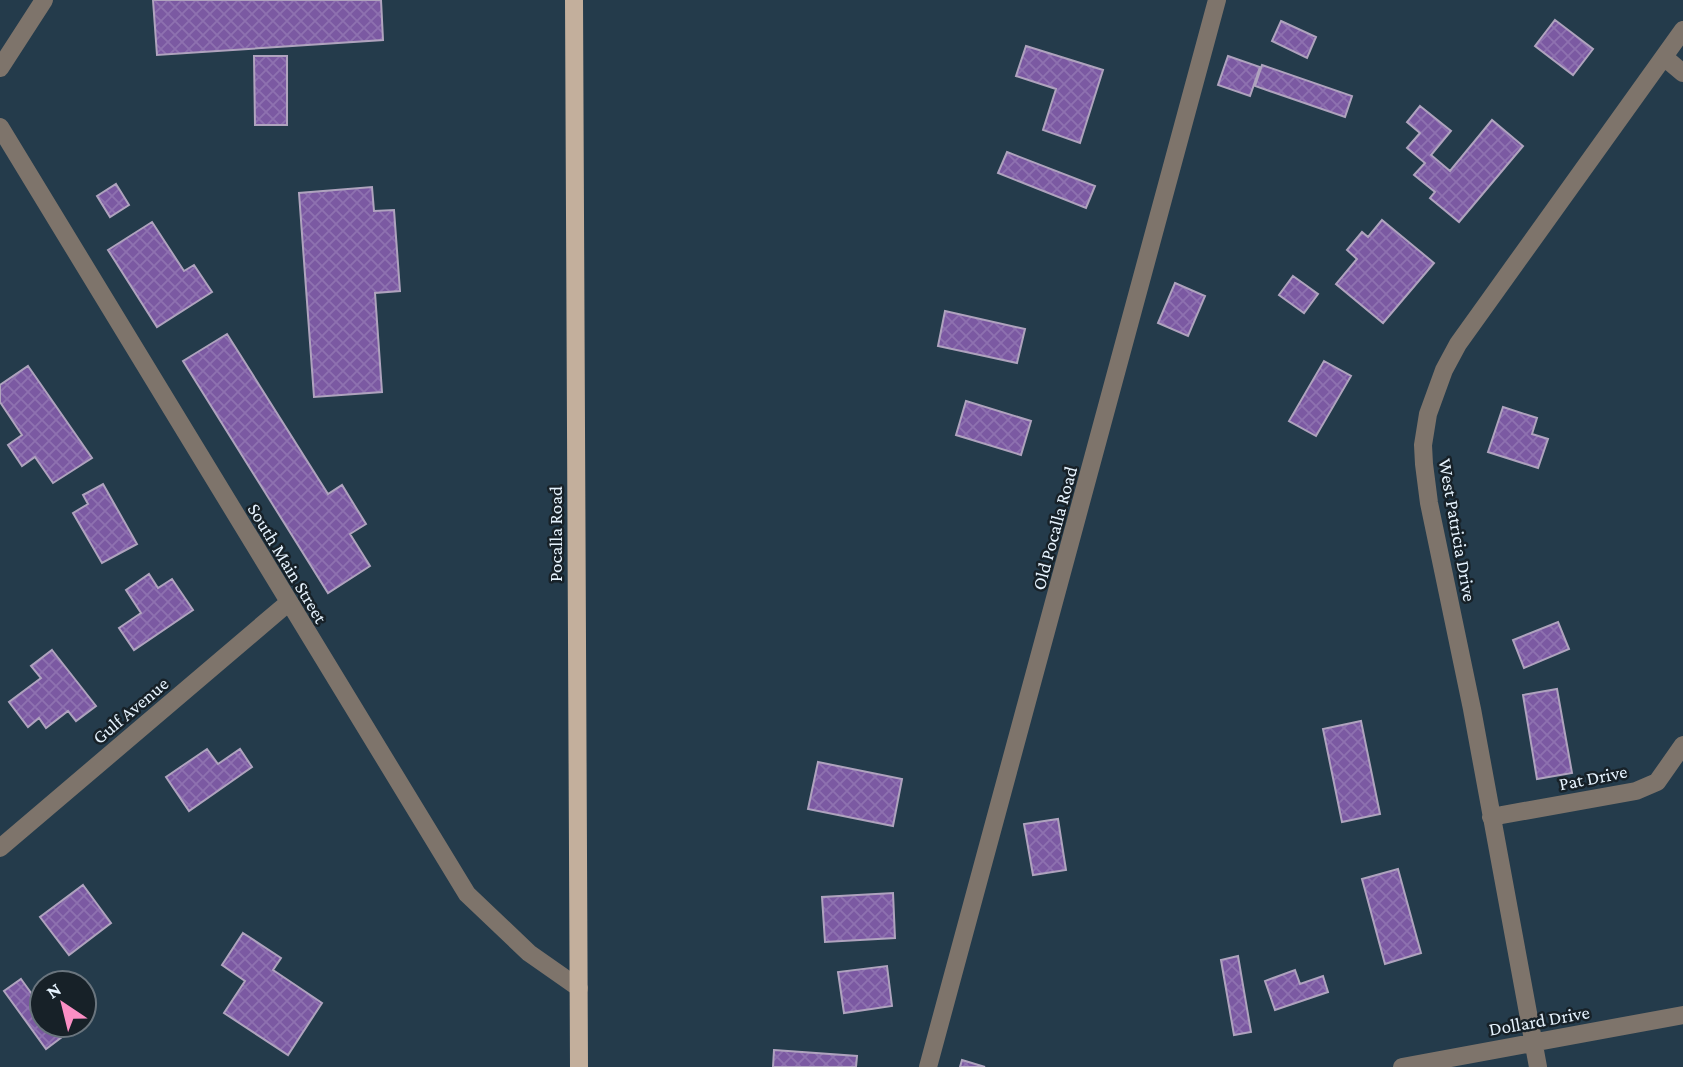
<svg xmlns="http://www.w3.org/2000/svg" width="1683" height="1067" viewBox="0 0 1683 1067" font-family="'Crimson Pro',serif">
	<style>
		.building { fill: url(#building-cross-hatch); stroke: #afa3be; stroke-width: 2 }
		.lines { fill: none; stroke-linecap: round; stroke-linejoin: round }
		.minor { stroke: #7e746b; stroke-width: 18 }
		.major { stroke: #c3af9c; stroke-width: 18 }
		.labels { text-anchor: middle; stroke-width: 5; stroke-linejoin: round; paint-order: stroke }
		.street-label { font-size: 19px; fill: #e6f3fe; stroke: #172128 }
	</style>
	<defs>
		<pattern id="building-cross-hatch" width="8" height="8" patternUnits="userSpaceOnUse" patternTransform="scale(1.75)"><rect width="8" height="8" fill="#7b59a2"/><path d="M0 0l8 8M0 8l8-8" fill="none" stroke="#8e71b0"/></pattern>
	</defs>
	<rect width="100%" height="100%" fill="#243b4b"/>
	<!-- building -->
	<path class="building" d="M153,0H381L383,40L157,55Z
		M1555,20L1593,49L1573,75L1535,46Z
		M1281,21L1316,37L1307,58L1272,41Z
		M1026,46L1103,70L1080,143L1043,130L1056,89L1016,76Z
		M254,56H287V125H255Z
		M1228,56L1260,67L1250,96L1218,85Z
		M1262,65L1352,96L1345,117L1255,86Z
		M1420,106L1451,131L1431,155L1450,171L1492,120L1523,146L1459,222L1430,198L1435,192L1414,175L1425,163L1407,148L1420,133L1407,122Z
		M1007,152L1095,186L1086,208L998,173Z
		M116,184L129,205L110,217L97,196Z
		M372,187L374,211L394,210L400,291L375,293L382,392L314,397L299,193Z
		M1382,220L1434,263L1383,323L1336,284L1357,259L1347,250L1362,232L1368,237Z
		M152,222L184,271L194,265L212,292L157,327L108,250Z
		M1293,276L1318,294L1304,313L1279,295Z
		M1175,283L1205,296L1188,336L1158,323Z
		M945,311L1025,329L1017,363L938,346Z
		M227,334L328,494L342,485L366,524L350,534L370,566L328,593L183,361Z
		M1324,361L1351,376L1316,436L1289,421Z
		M28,366L92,458L53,483L35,457L22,466L8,445L22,435L0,402V385Z
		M966,401L1031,421L1021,455L956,435Z
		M1503,407L1537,418L1532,434L1548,439L1538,468L1488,452Z
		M103,484L137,544L102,563L73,513L88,504L83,495Z
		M149,574L158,588L172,579L193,610L134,650L119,628L141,613L126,590Z
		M1558,622L1569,649L1524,668L1513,640Z
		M52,650L96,706L76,721L68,711L46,728L39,718L28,727L9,702L41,678L31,666Z
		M1557,689L1572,773L1537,779L1523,695Z
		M1361,721L1380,814L1342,822L1323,729Z
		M207,749L218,764L240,749L252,767L189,811L166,777Z
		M818,762L902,779L893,826L808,809Z
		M1058,819L1066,870L1033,875L1024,824Z
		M1398,869L1421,953L1385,964L1362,879Z
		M83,885L111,923L69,955L40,917Z
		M893,893L895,938L825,942L822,897Z
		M243,933L281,958L273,970L322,1003L288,1055L224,1013L245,981L222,965Z
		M1238,956L1251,1032L1234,1035L1221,960Z
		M887,966L892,1006L844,1013L838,972Z
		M1295,970L1300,984L1323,976L1328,992L1275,1010L1265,981Z
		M21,979L42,1008V1025H54L62,1037L46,1049L4,991Z
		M774,1050L857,1056L856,1067H773Z
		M962,1060L985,1067H960Z"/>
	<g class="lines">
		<!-- minor -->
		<path class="minor" d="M1664,57L1683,73
			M0,68L44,0
			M0,127L467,894L529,953L579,988
			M1491,817L1636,791L1657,782L1683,745
			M0,848L288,603
			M928,1067L1217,0
			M1402,1067L1683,1015
			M1538,1067L1472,709L1429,503L1424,464L1423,445L1428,414L1444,370L1458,344L1683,30"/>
		<!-- major -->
		<path class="major" d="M574,0L579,1067"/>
	</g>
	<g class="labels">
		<!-- street labels -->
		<g class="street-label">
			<text transform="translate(1054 528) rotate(-75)" y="7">Old Pocalla Road</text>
			<text transform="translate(1458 530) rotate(80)" y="7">West Patricia Drive</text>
			<text transform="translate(555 534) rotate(-90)" y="7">Pocalla Road</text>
			<text transform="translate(288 563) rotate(59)" y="7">South Main Street</text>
			<text transform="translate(130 710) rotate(-40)" y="7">Gulf Avenue</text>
			<text transform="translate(1593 777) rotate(-11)" y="7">Pat Drive</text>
			<text transform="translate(1539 1020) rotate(-10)" y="7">Dollard Drive</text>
		</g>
	</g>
	<!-- north arrow -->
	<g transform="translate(63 1004) rotate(325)"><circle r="33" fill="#172128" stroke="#6a757e" stroke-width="2"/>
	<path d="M0-5L12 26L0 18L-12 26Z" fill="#fb8fc5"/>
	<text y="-10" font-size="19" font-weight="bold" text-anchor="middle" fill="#e6f3fe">N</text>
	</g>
</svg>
